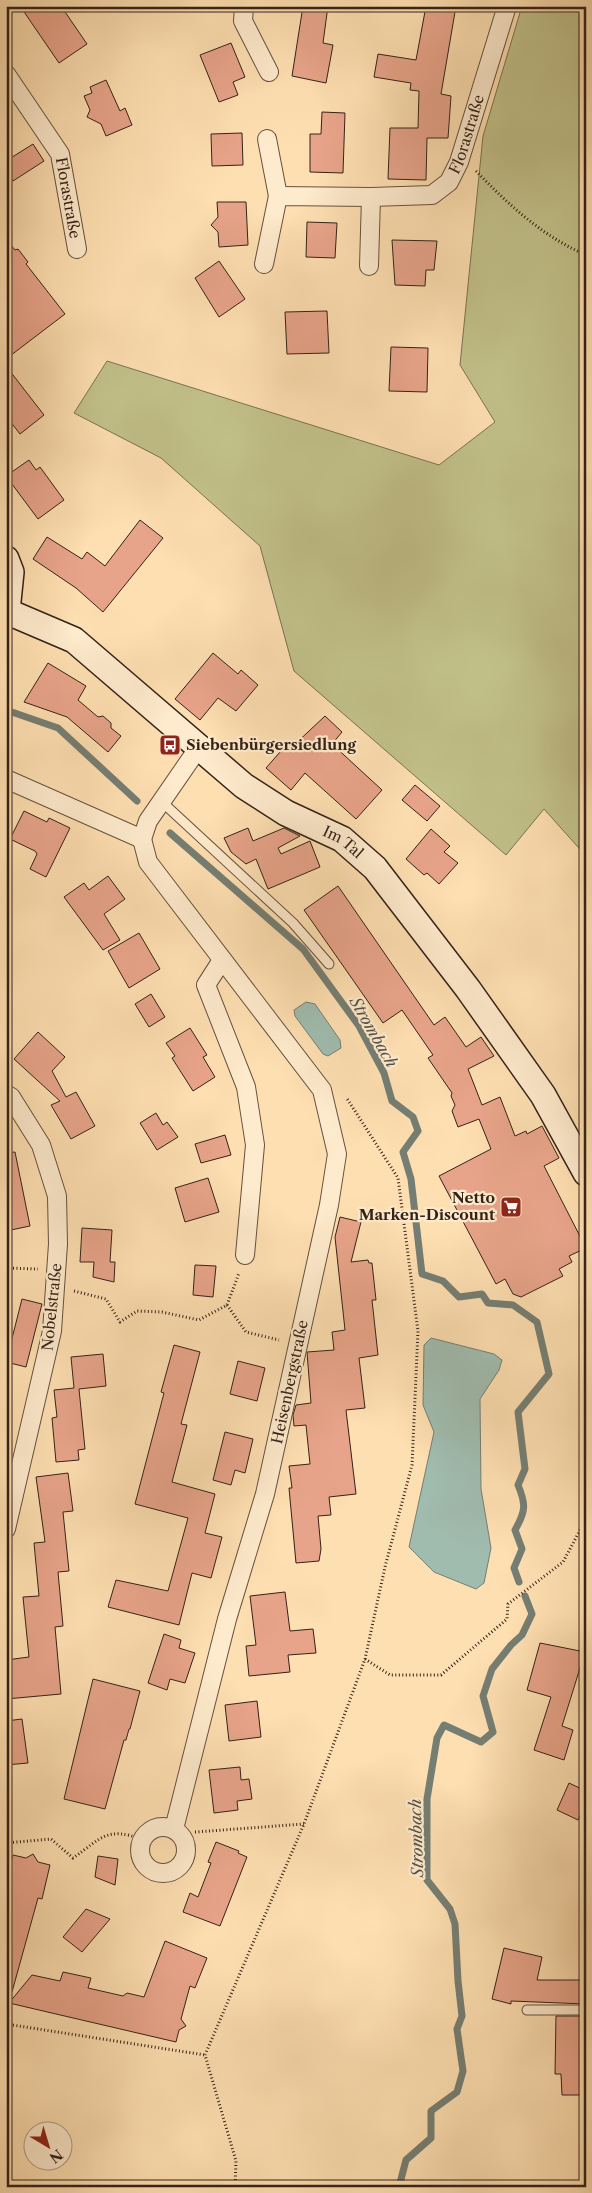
<svg xmlns="http://www.w3.org/2000/svg" width="592" height="2193" viewBox="0 0 592 2193" font-family="'Libre Caslon Text',serif">
	<style>
		.green { fill: #c2c18a; stroke: #7b7251 }
		.water { fill: #a0bcaf; stroke: #757e73 }
		.lines { fill: none; stroke-linecap: round; stroke-linejoin: round }
		.stream { stroke: #757e73; stroke-width: 7 }
		.building { fill: #e8a48a; stroke: #342218 }
		.lane-casing { stroke: #66513e; stroke-width: 11 }
		.street-casing { stroke: #66513e; stroke-width: 20 }
		.secondary-casing { stroke: #342218; stroke-width: 28 }
		.path { stroke: #342218; stroke-width: 3; stroke-dasharray: 1 2.5; stroke-linecap: butt }
		.lane { stroke: #feeacc; stroke-width: 9 }
		.street { stroke: #feeacc; stroke-width: 18 }
		.secondary { stroke: #feeacc; stroke-width: 25 }
		.labels { text-anchor: middle; stroke-width: 4.5; stroke-linejoin: round; paint-order: stroke }
		.street-label { font-size: 15px; fill: #342218; stroke: #feeacc }
		.poi-label { font-size: 15px; font-weight: bold; fill: #342218; stroke: #feeacc; text-anchor: start }
		.water-label { font-size: 16px; font-style: italic; fill: #545045; stroke: #feeacc }
	</style>
	<rect width="100%" height="100%" fill="#fedfb1"/>
	<filter id="stains"><feTurbulence type="fractalNoise" baseFrequency=".004" numOctaves="4"/><feColorMatrix values="0 0 0 0 .2 0 0 0 0 .09 0 0 0 0 .02 0 0 0 .5 -.17"/></filter>
	<radialGradient id="worn" r=".72"><stop offset=".6" stop-color="#630" stop-opacity="0"/><stop offset="1" stop-color="#630" stop-opacity=".3"/></radialGradient>
	<!-- green -->
	<path class="green" d="M522,6H586V856L544,809L506,855L294,671L260,546L161,458L74,413L107,361L439,465L495,422L460,365L483,136Z"/>
	<!-- water -->
	<path class="water" d="M306,1002L315,1004L340,1040L341,1048L328,1056L323,1054L295,1016L294,1010Z
		M431,1338L494,1354L502,1360L499,1370L480,1399L481,1489L491,1548L484,1583L476,1589L434,1572L409,1547L434,1432L423,1405L424,1345Z"/>
	<g class="lines">
		<!-- stream -->
		<path class="stream" d="M6,710L58,728L137,801
			M170,833L303,949L359,1026L384,1073L392,1101L413,1117L418,1131L403,1152L411,1179L422,1274L443,1281L459,1297L482,1294L488,1303L513,1305L537,1322L549,1374L518,1412L525,1469L518,1485C526,1504 526,1511 515,1530L522,1549L514,1568L519,1582
			M399,2187L406,2160L431,2138V2111L457,2092L463,2071L457,2029L462,2016L458,1981L455,1924L450,1909L427,1880V1799L437,1738L444,1725L481,1742L493,1732L483,1696L492,1669L511,1645L522,1635L532,1614L525,1596"/>
	</g>
	<!-- building -->
	<path class="building" d="M20,6H61L87,44L59,63Z
		M303,6H328L323,43L333,45L326,83L292,76Z
		M426,6H456L441,94L451,96L448,138H427L426,180L388,179L390,128H418L419,91L410,90L411,83L374,77L378,54L416,60Z
		M231,43L245,77L233,82L238,95L219,102L200,55Z
		M106,80L120,111L125,108L132,125L106,136L101,124L87,117L90,110L84,96L92,93L90,87Z
		M322,112L345,113L343,173L310,172V134H321Z
		M242,133L243,165L212,166L211,134Z
		M33,144L44,161L13,181L6,170V161Z
		M217,202H246L248,245L219,247L218,232L211,225L218,217Z
		M307,222L337,223L335,258L306,257Z
		M6,239L15,250L18,249L28,262L26,264L65,314L6,359Z
		M392,240L437,241L434,270H426L425,286L395,285Z
		M219,261L245,299L219,317L195,278Z
		M327,311L329,353L287,354L285,312Z
		M391,347L428,348L427,392L389,391Z
		M6,366L44,415L20,434L6,416Z
		M29,460L36,470L40,467L64,500L38,519L6,476Z
		M140,520L163,538L103,612L76,588L33,559L47,537L82,559L87,552L105,566Z
		M213,653L238,674L241,670L258,685L236,711L218,698L200,720L175,699Z
		M48,663L86,686L78,700L98,717L103,716L111,723V728L121,736L108,752L67,717L24,702Z
		M325,716L342,732L332,744L382,790L356,819L305,773L291,790L266,768L288,743L292,747Z
		M415,785L440,806L427,821L402,800Z
		M24,811L47,822L49,818L70,828L46,877L30,869L37,854L35,851L10,839Z
		M248,828L253,841L284,828L300,836L278,848L281,854L310,841L320,867L268,889L256,859L246,864L231,852L224,838Z
		M431,829L450,846L444,852L458,863L439,884L427,873L424,875L406,859Z
		M108,876L125,899L104,914L120,940L103,950L64,897L84,883L89,890Z
		M338,886L434,1025L445,1017L466,1047L481,1037L494,1056L468,1069L482,1105L500,1097L515,1136L526,1131L527,1134L542,1126L559,1158L544,1166L586,1248L569,1256L572,1262L559,1269L563,1276L521,1297L513,1294L505,1279L496,1284L439,1176L491,1149L479,1119L458,1127L452,1111L455,1105L451,1096L452,1093L428,1058L433,1055L402,1010L383,1023L304,910Z
		M139,933L160,969L129,988L108,951Z
		M151,994L165,1017L149,1027L135,1004Z
		M190,1028L207,1055L203,1057L215,1077L193,1091L172,1058L175,1056L166,1043Z
		M38,1032L65,1057L52,1071L66,1097L76,1092L95,1126L71,1139L51,1105L60,1101L14,1059Z
		M156,1113L163,1125L167,1122L178,1137L157,1150L140,1123Z
		M225,1135L231,1155L201,1163L195,1144Z
		M15,1152L30,1226L6,1231V1153Z
		M208,1178L219,1212L185,1222L175,1188Z
		M340,1217L361,1222L351,1262L368,1260L369,1263H372L376,1300H372L378,1355L359,1358L365,1408L346,1410L356,1494L329,1497L331,1515L318,1516L321,1549L319,1561L296,1563L289,1488H292L289,1466L310,1464L306,1425L294,1426L293,1415L296,1405L311,1403L307,1352L334,1350L332,1332L345,1330L335,1237Z
		M82,1228L112,1230L110,1262H115L114,1282L93,1277L94,1262H80Z
		M195,1265L216,1266L213,1297L193,1295Z
		M22,1299L42,1304L26,1367L6,1362Z
		M174,1345L200,1352L181,1424L187,1425L172,1482L215,1494L205,1533L222,1537L211,1578L192,1573L179,1625L108,1607L116,1580L168,1591L188,1518L135,1504L164,1393L161,1392Z
		M103,1354L106,1386L79,1389L85,1449L78,1450L79,1460L56,1462L52,1418L57,1417L54,1390L74,1388L71,1357Z
		M238,1361L265,1368L257,1401L230,1394Z
		M225,1432L253,1439L245,1473L235,1470L231,1485L213,1480Z
		M68,1473L73,1511L63,1512L69,1571L58,1572L63,1626L55,1627L61,1694L6,1699V1660L29,1657L23,1597L39,1596L34,1543L45,1542L36,1477Z
		M285,1592L290,1631L313,1629L316,1653L288,1655L290,1672L249,1676L246,1646L256,1645L250,1596Z
		M164,1634L181,1640L179,1648L195,1653L185,1683L170,1679L167,1690L148,1683Z
		M540,1643L585,1652L562,1726L573,1730L564,1760L534,1750L551,1697L527,1690Z
		M93,1679L140,1691L130,1729H129L126,1740H124L105,1809L64,1799Z
		M257,1701L261,1737L229,1741L225,1705Z
		M22,1719L28,1763L6,1765V1721Z
		M240,1767L241,1780L249,1779L252,1799L237,1801L238,1810L214,1813L209,1770Z
		M569,1783L586,1791V1803L578,1820L557,1810Z
		M216,1842L239,1851L238,1853L247,1857L220,1926L183,1912L190,1893L198,1897L211,1863L208,1862Z
		M33,1854L38,1862L50,1865L42,1899L38,1898L12,1992H6V1882L13,1855L26,1858Z
		M98,1856L118,1859L115,1885L95,1877Z
		M86,1909L110,1919L82,1952L63,1937Z
		M165,1941L207,1958L195,1988L190,1986L181,2019L186,2026L179,2030L176,2042L9,2003L32,1975L60,1981L63,1972L91,1978L88,1988L123,1996L127,1993L144,1997Z
		M504,1948L542,1957L537,1980H586V2004L511,2001V2004L492,1999Z
		M556,2016H586L585,2095H562L561,2074H555Z"/>
	<g class="lines">
		<!-- lane casing -->
		<g class="lane-casing">
			<path id="lane" d="M161,801L293,923L329,964
				M527,2010H586"/>
		</g>
		<!-- street casing -->
		<g class="street-casing">
			<g id="street">
				<path d="M244,6L243,21L269,72"/>
				<path id="s1" d="M6,74L60,154L77,249"/>
				<path d="M267,139L278,196"/>
				<path id="s2" d="M264,264L278,196L371,197L432,195L449,182L459,162L507,6"/>
				<path d="M369,266L371,197"/>
				<path d="M6,779L142,839L148,821L199,747"/>
				<path d="M142,839L148,862L322,1090L337,1154L329,1205L265,1494L227,1619L174,1829"/>
				<path d="M222,960L206,985L246,1087L255,1145L245,1255"/>
				<path d="M6,1094L11,1097L41,1145L57,1196L58,1244L52,1331L6,1529"/>
				<circle cx="163" cy="1850" r="23"/>
			</g>
		</g>
		<!-- secondary casing -->
		<g class="secondary-casing">
			<g id="secondary">
				<path d="M6,559L11,572L7,611"/>
				<path id="s3" d="M6,611L74,640L244,786L286,813L342,839L375,868L468,989L543,1095L586,1173"/>
			</g>
		</g>
		<!-- path -->
		<path class="path" d="M476,171C509,205 542,236 586,255
			M6,1268L38,1269
			M74,1291L106,1299L120,1322L137,1311L162,1312L199,1320L227,1305L239,1273
			M227,1305L246,1332L279,1340
			M365,1659L390,1675H441L507,1619L508,1604L563,1562L586,1519
			M195,1832L304,1824
			M6,1843L51,1839L73,1858C103,1837 106,1827 142,1839
			M6,2024L205,2055
			M235,2187L236,2161L205,2055L304,1824L365,1659L385,1567L412,1465L418,1331L398,1178L346,1097"/>
		<!-- lane -->
		<use href="#lane" class="lane"/>
		<!-- street -->
		<use href="#street" class="street"/>
		<!-- secondary -->
		<use href="#secondary" class="secondary"/>
	</g>
	<!-- icons -->
	<defs>
		<g id="bus-square" transform="scale(1.125)"><rect x="-9" y="-9" width="18" height="18" rx="4" fill="#8f2418" stroke="#feeacc"/><path d="M-5-6H5V4H4V6H2V4H-2V6H-4V4H-5ZM-3.5-4V0h7V-4ZM-3.5 1.2v1.5H-2V1.2ZM2 1.2v1.5H3.5V1.2Z" fill="#fff"/></g>
		<g id="supermarket-square" transform="scale(1.125)"><rect x="-9" y="-9" width="18" height="18" rx="4" fill="#8f2418" stroke="#feeacc"/><path d="M-6-5.5h2.5l.6 2H6L4.5 2H-2.5L-4.4-4H-6ZM-1.5 3.2a1.3 1.3 0 1 0 .1 0ZM3 3.2a1.3 1.3 0 1 0 .1 0Z" fill="#fff"/></g>
	</defs>
	<g fill-rule="evenodd">
		<use href="#bus-square" x="170" y="745"/>
		<use href="#supermarket-square" x="511" y="1207"/>
	</g>
	<g class="labels">
		<!-- street labels -->
		<g class="street-label">
			<text dy="5" stroke="none"><textPath href="#s2" startOffset="296">Florastraße</textPath></text>
			<text dy="5" stroke="none"><textPath href="#s1" startOffset="141">Florastraße</textPath></text>
			<text dy="5" stroke="none"><textPath href="#s3" startOffset="412">Im Tal</textPath></text>
			<text transform="translate(52 1307) rotate(-84)" y="5">Nobelstraße</text>
			<text transform="translate(290 1382) rotate(-78)" y="5">Heisenbergstraße</text>
		</g>
		<!-- poi labels -->
		<g class="poi-label">
			<text x="186" y="750">Siebenbürgersiedlung</text>
			<text x="495" y="1203" text-anchor="end">Netto<tspan x="495" dy="17">Marken-Discount</tspan></text>
		</g>
		<!-- water labels -->
		<g class="water-label">
			<text transform="translate(374 1032) rotate(60)" y="6">Strombach</text>
			<text transform="translate(416 1838) rotate(-92)" y="6">Strombach</text>
		</g>
	</g>
	<!-- margin -->
	<rect width="592" height="2193" fill="none" stroke="#fedfb1" stroke-width="25"/>
	<rect x="8" y="8" width="577" height="2178" fill="none" stroke="#342218" stroke-width="2.5"/>
	<rect x="12" y="12" width="567" height="2168" fill="none" stroke="#342218"/>
	<!-- north arrow -->
	<g transform="translate(48 2146) rotate(142)"><circle r="24" fill="#feeacc" stroke="#ad9a84"/>
	<path d="M0-4L9 19L0 12L-9 19Z" fill="#8f2418"/>
	<text y="-8" font-size="14" font-weight="bold" text-anchor="middle" fill="#342218">N</text>
	</g>
	<rect width="100%" height="100%" filter="url(#stains)"/>
	<rect width="100%" height="100%" fill="url(#worn)"/>
</svg>
